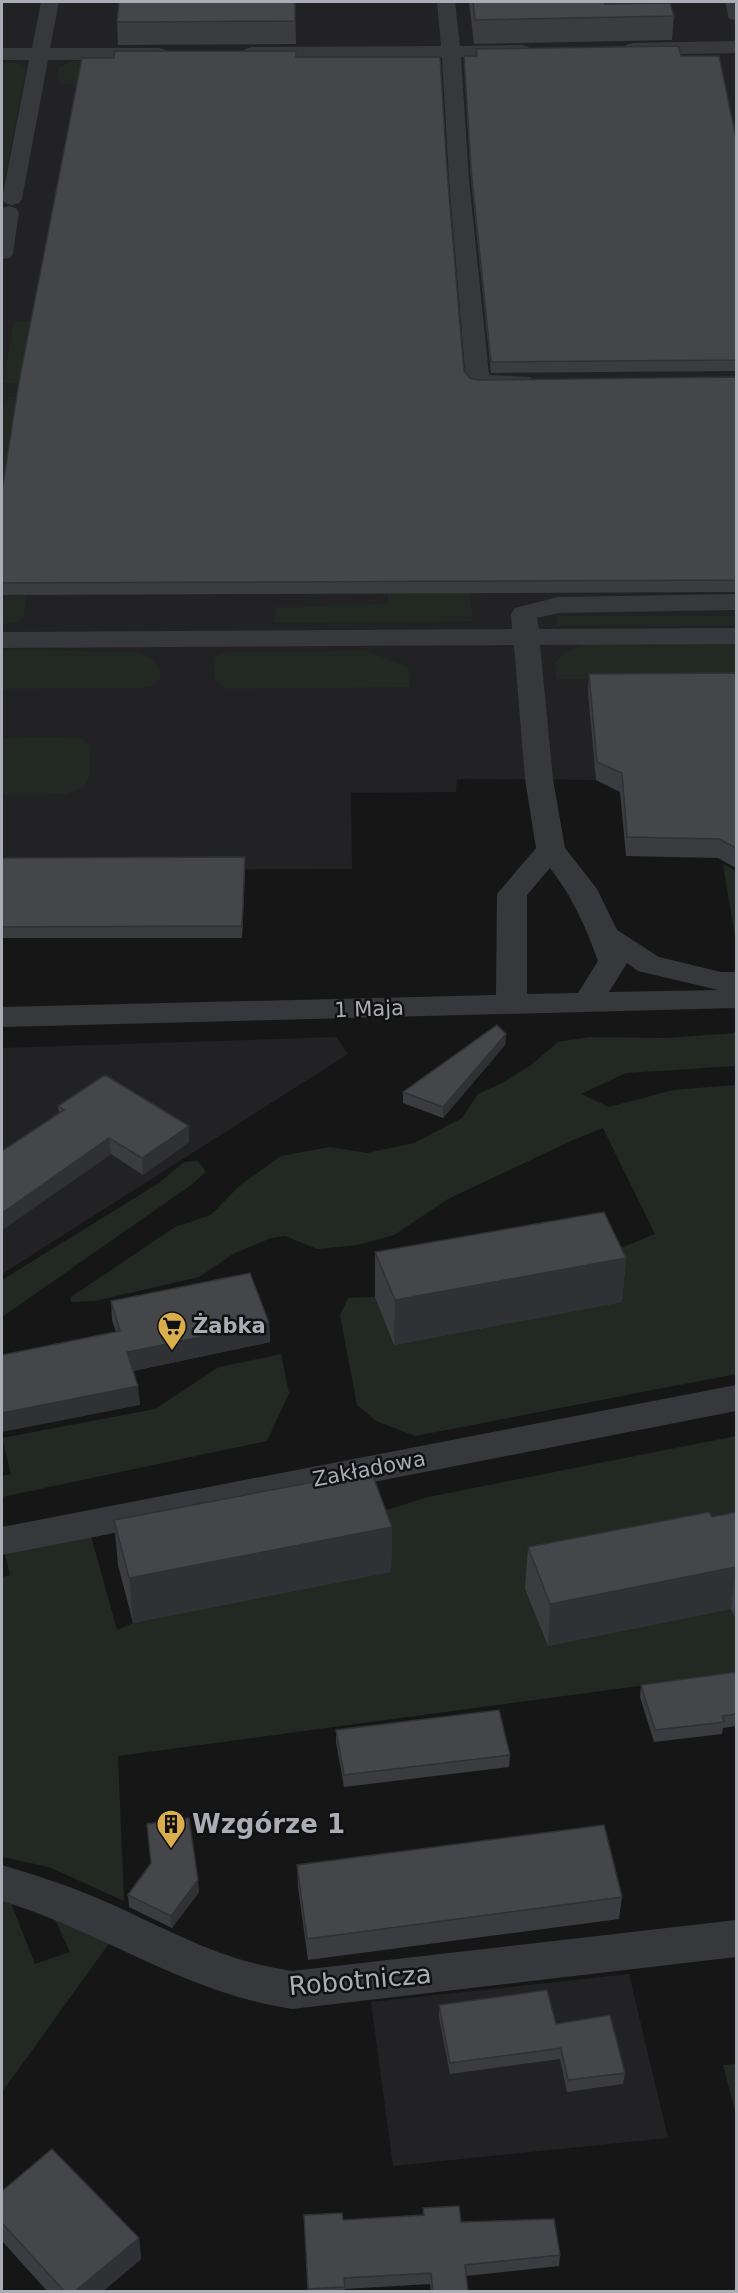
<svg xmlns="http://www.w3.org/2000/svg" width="738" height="2293" viewBox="0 0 738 2293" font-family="'DejaVu Sans',sans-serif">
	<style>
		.built { fill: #222224 }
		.green { fill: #222923 }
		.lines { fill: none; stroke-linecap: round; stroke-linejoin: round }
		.minor { fill: #37383c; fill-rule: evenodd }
		.wall { fill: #3b3c40 }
		.shaded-wall { fill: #303134 }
		.building { fill: #45464a; stroke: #303134; stroke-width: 1.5 }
		.labels { text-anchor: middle; stroke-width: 5; stroke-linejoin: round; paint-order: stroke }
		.street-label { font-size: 21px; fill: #aaadb6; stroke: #111112 }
		.poi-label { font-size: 21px; font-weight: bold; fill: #aaadb6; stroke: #111112; text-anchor: start }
		.near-poi-label { font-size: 26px; font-weight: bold; fill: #aaadb6; stroke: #111112; text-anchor: start }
		.near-street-label { font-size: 26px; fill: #aaadb6; stroke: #111112 }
	</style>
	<rect width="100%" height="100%" fill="#161617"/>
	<!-- built -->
	<path class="built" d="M2,2H736V691L593,734L596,780L457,779L456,792L351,793L352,869L2,870Z
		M336,1037L348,1054L2,1274V1048Z
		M629,1974L668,2138L393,2166L371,2002Z"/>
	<!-- green -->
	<path class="green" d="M73,61H98L79,86L57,83L59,67Z
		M2,63H18L26,67L2,195Z
		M14,321L34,322L22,383H3Z
		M8,397H19L2,508V410Z
		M388,593H470L473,621L274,623L275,607L387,604Z
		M2,595H26L24,617L13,623L2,624Z
		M557,616H736V625L556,626Z
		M595,642L736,643V679H556L555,662C566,649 578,646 595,642Z
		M2,650L139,652C153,658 158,662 161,677L150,687L136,688L2,689Z
		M366,651L408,667L410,687L228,689C212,682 213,675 215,659L220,655L233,652Z
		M60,737L82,739L90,746V775L84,787L67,794L2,795V738Z
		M723,864L736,871V943Z
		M736,1033V1066L626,1073L581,1094L609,1107L673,1090L736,1085V1374L415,1436L376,1421L357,1405L340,1315L348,1298L375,1297L601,1256L655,1234L603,1128L571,1141L448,1199L394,1235L358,1245L317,1249L285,1236L271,1238L233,1254L199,1277L95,1301L71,1302V1297L175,1227L211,1215L239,1186L281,1156L330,1147L367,1153L414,1143L462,1118L478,1094L502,1083L531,1065L558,1042L589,1037L665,1038Z
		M198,1161L206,1172L191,1185L2,1317V1280L159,1183L184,1162Z
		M281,1354L289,1393L267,1441L2,1497V1476L11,1474L2,1438L155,1409L219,1367Z
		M736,1436V1553L548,1646L731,1609L736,1616V1673L118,1756L124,1901L49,1867L2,1857V1577L10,1575L5,1554L91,1536L117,1630L133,1623L391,1572L371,1515L428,1497Z
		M2,1896L9,1898L35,1964L70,1952L52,1913L113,1938L2,2092Z
		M736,2064V2115L723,2065Z"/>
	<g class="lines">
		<!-- minor -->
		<path class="minor" d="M41,2H59L50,48H159L166,50L168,54L166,58L159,60H48L22,199L19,203L12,205L5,203L2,199L29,60H2V48H32Z
			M437,2H455L460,46L522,45L529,47L531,51L529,55L522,57H461L469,180L489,375L530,377L534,382L530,387C513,391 487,391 470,387L466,382L449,180L442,57L252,59L245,57L243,53L245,49L252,47L441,46Z
			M725,2H736V20L729,19Z
			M736,41V53L633,55L626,53L624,49L626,45L633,43Z
			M9,206L16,208L19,212L13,253L10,258L2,259V208Z
			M736,594V610L559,613L537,618L539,629L736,628V644L540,645L553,779L565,848L597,889L617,930L659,957L721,972H736V1008L2,1027V1007L496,995L497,894L536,848L525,779L514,645L2,648V632L512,629L511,614L515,608L558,597ZM550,868C572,896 586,927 598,961L578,993L527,994V895ZM627,963L638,971L718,990L609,992Z
			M736,1385V1411L2,1555V1527Z
			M2,1865C39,1876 76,1888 111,1904C173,1932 222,1961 292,1971L736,1920V1957L292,2009C188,1994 101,1931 2,1901Z"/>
	</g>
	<!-- wall -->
	<path class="wall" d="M295,2L296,44L118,45L117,22Z
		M469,2H604L605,4L674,16L672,40L474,44Z
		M476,49L681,56L736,138V371L491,373L471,180L464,66V56H476Z
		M296,57L447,170L464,371L470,378L478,380L736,377V592L2,595V490Z
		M736,673V868L718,858L626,856L620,792L596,780L588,692L589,674Z
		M245,857V869L242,938H2V858Z
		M506,1034L505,1045L443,1118L403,1103V1092Z
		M58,1106L189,1126V1142L143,1175L111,1154L2,1230V1151L59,1113Z
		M375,1252L626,1258L622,1302L394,1345L375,1297Z
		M111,1301L269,1323L270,1342L133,1371L140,1405L112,1320Z
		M736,1512V1616H734L731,1609L548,1646L525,1589L528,1547L712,1517Z
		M114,1520L392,1527L391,1572L133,1623L118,1565Z
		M736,1672V1726L723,1728L722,1734L654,1742L640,1697L641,1685Z
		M336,1730L510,1755L509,1767L344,1787L336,1742Z
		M297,1865L622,1897L619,1919L308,1960L298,1887Z
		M199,1892L172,1928L129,1907L128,1895Z
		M439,2005L556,2024L625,2073L623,2084L567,2092L560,2059L450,2074L439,2017Z
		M2,2191L139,2238L141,2259L102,2292H48L2,2241Z
		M423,2208L560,2255L559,2266L466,2276L468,2292H431L430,2284L345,2289V2292H308L304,2215L343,2220L423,2215Z"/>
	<!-- shaded-wall -->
	<path class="shaded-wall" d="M245,857V869L242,938V926Z
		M506,1034L505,1045L443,1118V1107Z
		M189,1126V1142L143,1175L142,1158Z
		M109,1138L111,1154L2,1230V1213Z
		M626,1258L622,1302L394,1345L395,1300Z
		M269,1323L270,1342L128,1372L127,1352Z
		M138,1386L140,1405L2,1432V1413Z
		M392,1527L391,1572L133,1623L129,1578Z
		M736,1567L731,1609L548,1646L550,1604Z
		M736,1596V1616H734Z
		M198,1880L199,1892L172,1928L171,1916Z
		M139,2238L141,2259L102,2292H74Z"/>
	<!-- building -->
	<path class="building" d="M119,2H295V21L117,22Z
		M473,2H604L605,4L670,3L674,16L475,20Z
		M678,46L681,56H719L736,138V360L491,362L471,169L464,56H477L476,49Z
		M115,51H296V57H440L447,170L464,371L470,378L478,380L736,377V580L2,583V490L19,382L82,58H114Z
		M736,673V848L719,839L627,837L622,773L597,762L589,674Z
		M245,857L242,926L2,927V858Z
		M497,1025L506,1034L443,1107L403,1092Z
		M105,1075L189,1126L142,1158L109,1138L2,1213V1151L64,1110L58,1106Z
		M604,1212L626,1258L395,1300L375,1252Z
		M250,1273L269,1323L127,1352L138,1386L2,1413V1355L120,1331L111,1301Z
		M371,1471L392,1527L129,1578L114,1520Z
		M709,1512L712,1517L736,1512V1569V1567L550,1604L528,1547Z
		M736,1672V1714L722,1716L724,1722L655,1730L641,1685Z
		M499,1710L510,1755L344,1775L336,1730Z
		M189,1818L198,1880L171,1916L128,1895L151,1863L147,1824Z
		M604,1825L622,1897L307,1939L297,1865Z
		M547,1990L556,2024L610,2015L625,2073L568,2080L561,2048L450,2063L439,2005Z
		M52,2149L139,2238L74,2292H65L2,2223V2191Z
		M459,2206L461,2222L554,2219L560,2255L465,2265L468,2292H433L431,2273L344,2278L345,2287L308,2289L304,2215L342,2213L343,2220L424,2215L423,2208Z"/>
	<!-- icons -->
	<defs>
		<g id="supermarket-pin" transform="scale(1.5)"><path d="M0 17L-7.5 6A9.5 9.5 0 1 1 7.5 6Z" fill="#daae4b" stroke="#111112"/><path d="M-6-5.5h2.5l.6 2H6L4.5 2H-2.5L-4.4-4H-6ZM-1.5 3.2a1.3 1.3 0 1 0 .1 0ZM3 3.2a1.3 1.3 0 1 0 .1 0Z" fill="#111"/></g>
		<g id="building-pin" transform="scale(1.5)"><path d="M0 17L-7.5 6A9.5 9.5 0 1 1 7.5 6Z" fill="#daae4b" stroke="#111112"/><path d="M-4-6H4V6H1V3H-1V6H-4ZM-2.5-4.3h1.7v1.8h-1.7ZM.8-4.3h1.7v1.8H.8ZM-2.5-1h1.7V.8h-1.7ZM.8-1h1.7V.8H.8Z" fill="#111"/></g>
	</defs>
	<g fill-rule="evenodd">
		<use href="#supermarket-pin" x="172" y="1326"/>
		<use href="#building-pin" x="171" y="1824"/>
	</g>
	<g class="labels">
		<!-- street labels -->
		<g class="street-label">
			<text transform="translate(369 1009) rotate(-2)" y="7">1 Maja</text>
			<text transform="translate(369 1469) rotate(-11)" y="7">Zakładowa</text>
		</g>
		<!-- poi labels -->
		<g class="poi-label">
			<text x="193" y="1333">Żabka</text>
		</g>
		<!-- near-poi labels -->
		<g class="near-poi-label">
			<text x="192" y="1833">Wzgórze 1</text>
		</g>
		<!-- near-street labels -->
		<g class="near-street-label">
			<text transform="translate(360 1980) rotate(-5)" y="9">Robotnicza</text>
		</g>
	</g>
	<!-- border -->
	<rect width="738" height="2293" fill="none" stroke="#aaadb6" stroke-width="6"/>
</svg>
